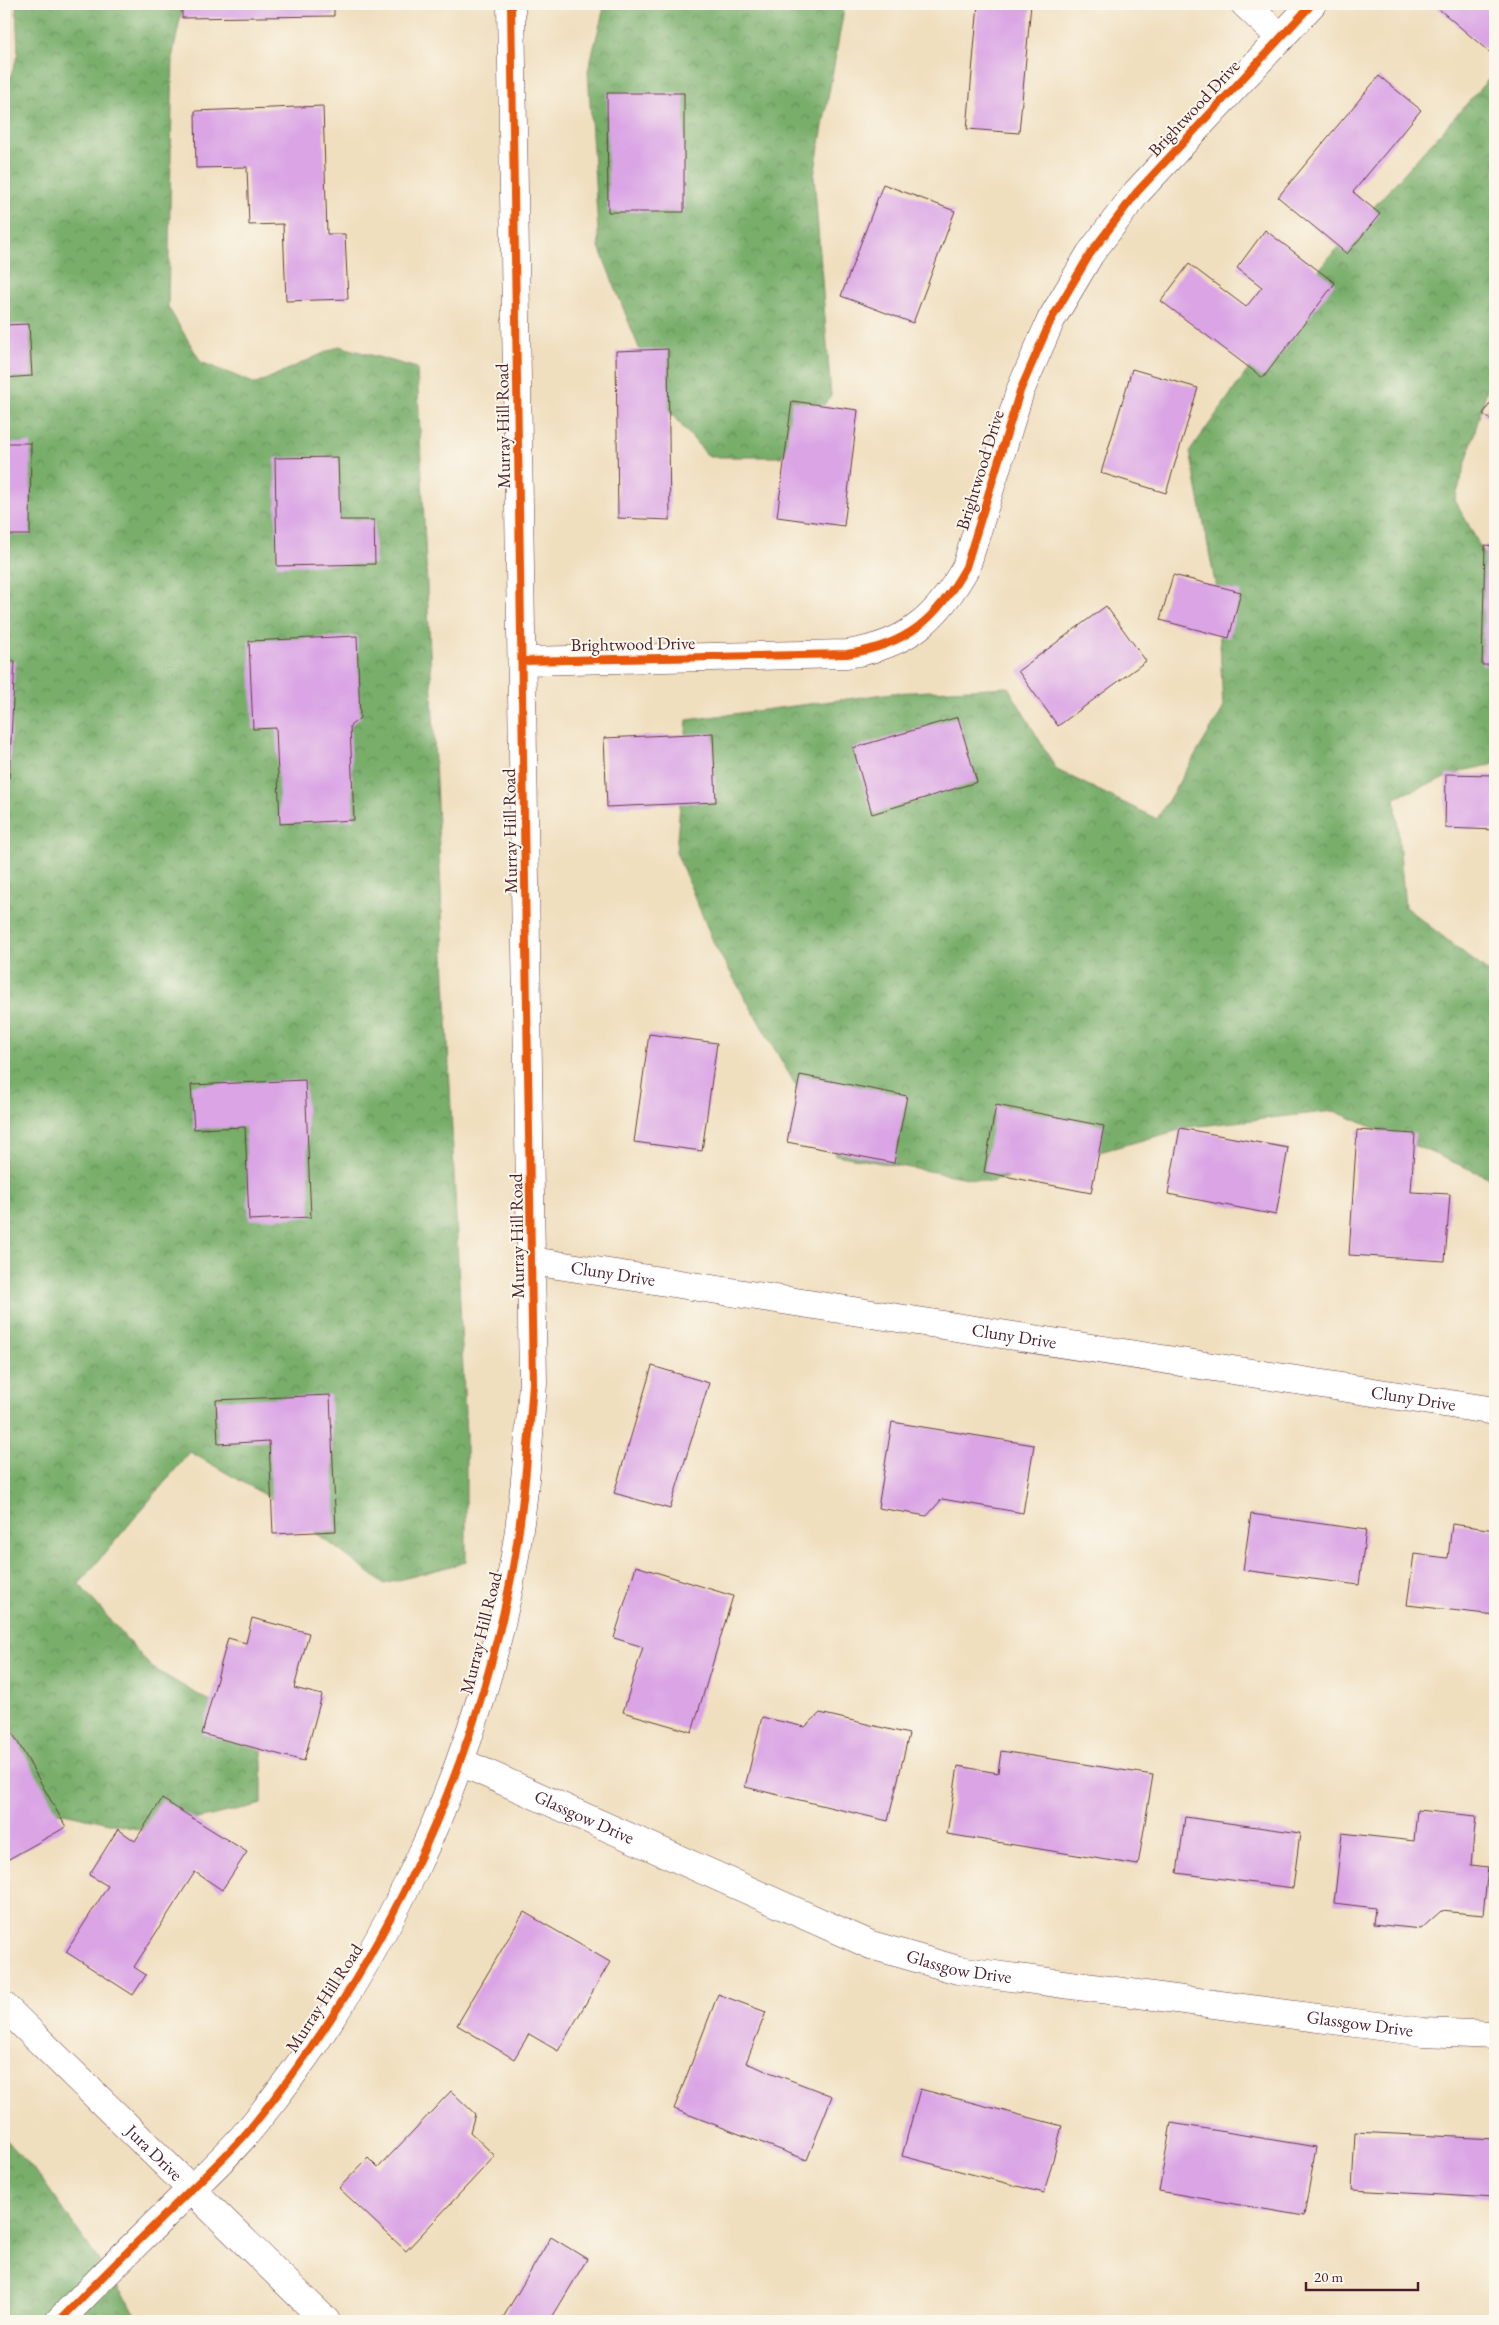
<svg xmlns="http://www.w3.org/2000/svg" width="1499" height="2325" viewBox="0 0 1499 2325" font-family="'EB Garamond',serif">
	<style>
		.forest { fill: url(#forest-crowns); stroke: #61664b }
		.building { fill: #daa4e5 }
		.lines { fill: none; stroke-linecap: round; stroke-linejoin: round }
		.minor-casing { stroke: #633c41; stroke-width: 29 }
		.minor { stroke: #fff; stroke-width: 28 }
		.cycleway-casing { stroke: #fbf7ec; stroke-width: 11 }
		.cycleway { stroke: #e8590c; stroke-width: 8 }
		.labels { text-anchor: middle; stroke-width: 4; stroke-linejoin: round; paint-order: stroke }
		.street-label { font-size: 18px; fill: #4a1f2b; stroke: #fbf7ec }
	</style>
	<defs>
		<pattern id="forest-crowns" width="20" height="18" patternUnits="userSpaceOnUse" patternTransform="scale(1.25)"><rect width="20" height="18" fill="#78ae6b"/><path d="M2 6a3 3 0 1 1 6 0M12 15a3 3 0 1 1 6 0" fill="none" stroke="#648d58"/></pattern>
	</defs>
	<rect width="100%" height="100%" fill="#fbf7ec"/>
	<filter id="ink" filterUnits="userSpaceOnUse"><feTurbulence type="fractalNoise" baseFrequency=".02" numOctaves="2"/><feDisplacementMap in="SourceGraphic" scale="10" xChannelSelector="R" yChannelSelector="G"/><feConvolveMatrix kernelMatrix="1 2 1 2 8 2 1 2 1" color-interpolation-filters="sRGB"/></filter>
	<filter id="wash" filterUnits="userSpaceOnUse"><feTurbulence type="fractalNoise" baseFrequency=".0096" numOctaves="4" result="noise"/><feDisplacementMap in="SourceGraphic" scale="20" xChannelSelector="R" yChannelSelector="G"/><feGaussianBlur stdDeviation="1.12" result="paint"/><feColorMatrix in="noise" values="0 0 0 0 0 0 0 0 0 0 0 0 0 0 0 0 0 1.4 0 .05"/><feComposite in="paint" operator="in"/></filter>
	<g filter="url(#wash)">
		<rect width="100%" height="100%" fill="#f0dfbf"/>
		<!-- forest -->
		<path class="forest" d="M16,4H183L173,54L168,307L201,362L256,384L339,346L417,368L466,1435V1562L384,1584L267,1496L190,1452L79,1584L151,1667L262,1732V1804L146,1831L4,1800V97L18,54Z
			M605,4H845L814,176L831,396L781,457H709L660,401L599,247L588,71Z
			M1495,72V362L1455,500L1495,574V764L1466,770L1395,797L1405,907L1495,977V1180L1334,1111L1190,1127L991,1182L836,1155L715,946L676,852L687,720L892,693L1008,687L1057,770L1157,819L1223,709L1218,599L1190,451L1328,258Z
			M4,2137L41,2178L141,2321H4Z"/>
		<g id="blocks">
			<!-- building -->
			<path class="building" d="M182,4H334V16L182,18Z
				M978,4H1031L1019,133L967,129Z
				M1433,4H1495V57Z
				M1379,76L1421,110L1353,192L1380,214L1347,254L1278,197Z
				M607,93H684V212H608Z
				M323,106L327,234H345L348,299L286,301L283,224L249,225L247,167L196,168L195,111Z
				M883,184L955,211L913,323L841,296Z
				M1265,230L1335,283L1263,378L1161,301L1189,264L1246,307L1262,287L1237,268Z
				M29,324L32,376L4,378V325Z
				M668,349L670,520L618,518L616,351Z
				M1132,369L1198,388L1166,493L1101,473Z
				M1495,396V423L1483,414Z
				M792,401L858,410L844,526L777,517Z
				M4,443H31L30,535H4Z
				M338,457L340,520H374L375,564L277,566L275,458Z
				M1485,545L1495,546V665H1482Z
				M1173,575L1241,592L1229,638L1160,620Z
				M1106,606L1146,661L1058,726L1018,671Z
				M357,636L360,718L350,726L354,820L280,824L276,728L253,729L249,641Z
				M4,661H15L9,778H4Z
				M958,717L977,782L872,814L853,748Z
				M713,733L716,802L607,807L604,738Z
				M1446,774L1495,775V830L1445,828Z
				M649,1034L717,1043L702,1151L634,1142Z
				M800,1075L907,1096L894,1163L787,1142Z
				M305,1080L311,1217L249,1220L245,1127L194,1129L191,1085Z
				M996,1105L1104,1126L1091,1193L984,1172Z
				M1180,1128L1288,1148L1276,1215L1168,1194Z
				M1357,1130L1415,1134L1411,1192L1450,1194L1445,1261L1349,1255Z
				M652,1366L709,1383L670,1509L614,1493Z
				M330,1395L336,1531L273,1534L269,1441L218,1444L216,1400Z
				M892,1422L1034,1445L1023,1513L942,1499L927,1516L878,1508Z
				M1251,1514L1366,1530L1359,1585L1243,1570Z
				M1452,1524L1495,1530V1615L1407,1605L1414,1554L1448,1558Z
				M636,1566L733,1596L692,1732L623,1712L643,1647L614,1638Z
				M252,1618L309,1633L294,1688L322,1695L304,1761L202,1734L228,1638L246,1643Z
				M820,1713L909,1734L888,1821L745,1787L762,1717L805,1727Z
				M4,1718L66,1827L7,1860L4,1855Z
				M1001,1751L1153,1775L1138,1865L947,1834L958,1766L998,1773Z
				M162,1799L247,1852L222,1890L195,1872L134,1967L146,1975L133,1995L66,1952L108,1886L89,1875L118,1829L135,1841Z
				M1417,1810L1476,1816L1471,1865L1488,1867L1483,1915L1441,1911L1421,1929L1373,1924L1375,1908L1334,1903L1342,1833L1414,1841Z
				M1185,1817L1300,1833L1293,1888L1177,1873Z
				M524,1912L610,1962L558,2051L529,2034L514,2059L457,2025Z
				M718,1994L766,2012L746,2063L832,2096L807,2160L674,2109Z
				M920,2089L1062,2126L1044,2193L902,2156Z
				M451,2091L475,2114L470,2132L495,2156L406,2251L339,2188L368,2158L378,2168Z
				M1171,2123L1316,2147L1304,2216L1159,2191Z
				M1355,2132L1495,2139V2198L1352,2190Z
				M551,2237L587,2259L550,2321H501Z"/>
		</g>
	</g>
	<g filter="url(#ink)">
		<use href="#blocks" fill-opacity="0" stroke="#633c41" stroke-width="1"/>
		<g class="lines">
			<!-- minor casing -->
			<g class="minor-casing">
				<g id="minor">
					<path d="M1245,4L1281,38"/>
					<path d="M522,661L847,654C907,645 937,619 966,567L1020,391L1051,320L1090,254L1137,192L1312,4"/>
					<path id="s1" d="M532,1261L1495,1411"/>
					<path id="s2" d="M461,1762L871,1945L958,1970L1423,2032L1495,2035"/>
					<path id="s3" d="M4,2006L326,2321"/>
					<path d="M59,2321C97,2282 135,2244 174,2206C201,2179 231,2153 254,2124C381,1967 468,1786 509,1588C523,1520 528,1452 533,1383L511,4"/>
				</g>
			</g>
			<!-- minor -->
			<use href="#minor" class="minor"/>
			<!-- cycleway casing -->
			<g class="cycleway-casing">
				<path id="cycleway" d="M522,661L847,654C907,645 937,619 966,567L1020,391L1051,320L1090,254L1137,192L1312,4
					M59,2321C97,2282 135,2244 174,2206C201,2179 231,2153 254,2124C381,1967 468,1786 509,1588C523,1520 528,1452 533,1383L511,4"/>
			</g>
			<!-- cycleway -->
			<use href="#cycleway" class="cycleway"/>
		</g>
	</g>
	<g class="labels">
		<!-- street labels -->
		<g class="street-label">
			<text transform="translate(1194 108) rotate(-47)" y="6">Brightwood Drive</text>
			<text transform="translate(503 426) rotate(-91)" y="6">Murray Hill Road</text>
			<text transform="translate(980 470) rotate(-73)" y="6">Brightwood Drive</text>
			<text transform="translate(633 644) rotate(-1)" y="6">Brightwood Drive</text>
			<text transform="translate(510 831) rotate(-91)" y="6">Murray Hill Road</text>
			<text transform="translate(517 1236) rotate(-91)" y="6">Murray Hill Road</text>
			<text dy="6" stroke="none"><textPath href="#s1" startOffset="82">Cluny Drive</textPath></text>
			<text dy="6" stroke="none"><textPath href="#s1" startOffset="488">Cluny Drive</textPath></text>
			<text dy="6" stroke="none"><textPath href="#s1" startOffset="892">Cluny Drive</textPath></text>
			<text transform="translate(481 1633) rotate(-76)" y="6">Murray Hill Road</text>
			<text dy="6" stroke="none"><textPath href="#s2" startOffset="135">Glassgow Drive</textPath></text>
			<text dy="6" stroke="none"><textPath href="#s2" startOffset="540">Glassgow Drive</textPath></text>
			<text transform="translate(324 1998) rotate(-57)" y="6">Murray Hill Road</text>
			<text dy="6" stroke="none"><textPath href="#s2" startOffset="945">Glassgow Drive</textPath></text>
			<text dy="6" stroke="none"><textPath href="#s3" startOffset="210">Jura Drive</textPath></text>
		</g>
	</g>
	<!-- margin -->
	<rect width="1499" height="2325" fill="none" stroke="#fbf7ec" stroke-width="20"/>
	<!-- scale -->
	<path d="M1306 2282v8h112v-8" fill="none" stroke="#4a1f2b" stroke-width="2.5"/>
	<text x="1314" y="2282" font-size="15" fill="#4a1f2b" stroke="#fbf7ec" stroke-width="4" paint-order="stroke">20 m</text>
</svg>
